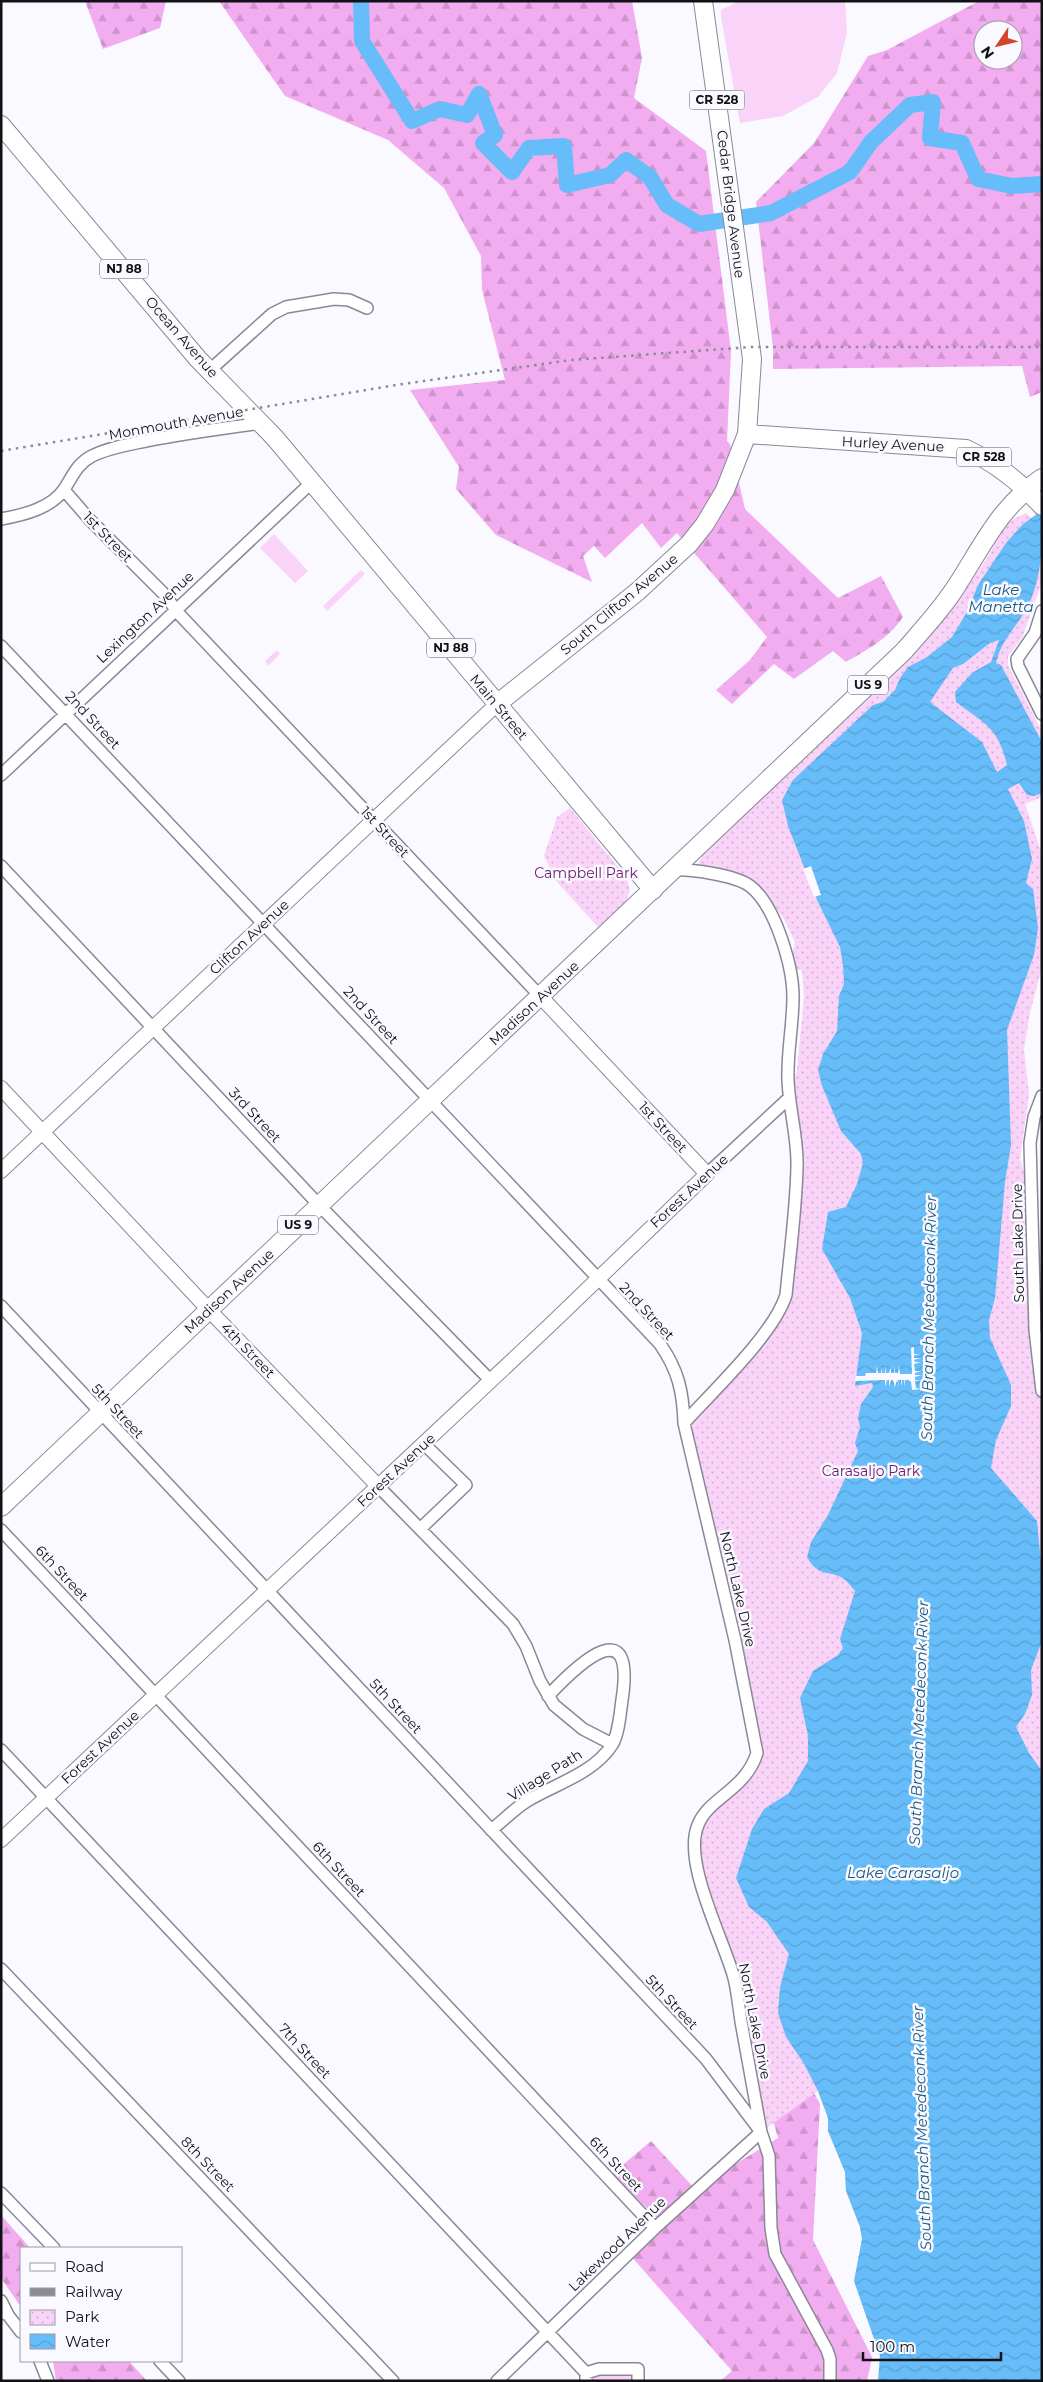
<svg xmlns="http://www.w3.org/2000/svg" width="1043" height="2382" viewBox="0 0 1043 2382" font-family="Montserrat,sans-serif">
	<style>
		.green { fill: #fad3f9 }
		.forest { fill: url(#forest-firs); fill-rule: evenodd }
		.park { fill: url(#park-dots) }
		.water { fill: url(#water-waves); fill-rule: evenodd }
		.pier { fill: #f9f9ff }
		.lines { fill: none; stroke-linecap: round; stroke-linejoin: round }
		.river { stroke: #66bdf9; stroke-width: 16 }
		.minor-casing { stroke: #898996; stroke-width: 14 }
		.tertiary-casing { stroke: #898996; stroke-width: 16 }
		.primary-casing { stroke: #898996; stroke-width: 20 }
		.trunk-casing { stroke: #898996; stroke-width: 20 }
		.minor { stroke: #fff; stroke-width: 11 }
		.tertiary { stroke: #fff; stroke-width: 14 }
		.primary { stroke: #fff; stroke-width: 18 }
		.trunk { stroke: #fff; stroke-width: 18 }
		.rail { stroke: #8b8b91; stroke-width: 2.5; stroke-dasharray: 2.5 5; stroke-linecap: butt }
		.labels { text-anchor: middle; stroke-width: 5; stroke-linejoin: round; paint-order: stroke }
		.shield { fill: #f9f9ff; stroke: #57575c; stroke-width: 1 }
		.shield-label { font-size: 12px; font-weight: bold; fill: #111116 }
		.street-label { font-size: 14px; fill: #111116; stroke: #f9f9ff }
		.park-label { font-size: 14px; fill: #6a186b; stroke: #f9f9ff }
		.water-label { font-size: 15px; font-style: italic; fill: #195a81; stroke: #f9f9ff }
	</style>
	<defs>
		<pattern id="forest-firs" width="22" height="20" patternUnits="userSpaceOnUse" patternTransform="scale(1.25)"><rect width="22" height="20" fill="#f2acf0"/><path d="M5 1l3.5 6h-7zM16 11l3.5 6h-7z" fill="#ce93cd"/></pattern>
		<pattern id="park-dots" width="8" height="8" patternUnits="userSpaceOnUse" patternTransform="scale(1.25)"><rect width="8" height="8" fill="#fad3f9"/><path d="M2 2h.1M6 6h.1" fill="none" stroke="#d5b4d5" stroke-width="1.8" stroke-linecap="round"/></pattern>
		<pattern id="water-waves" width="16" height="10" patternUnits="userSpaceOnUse" patternTransform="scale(1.25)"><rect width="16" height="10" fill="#66bdf9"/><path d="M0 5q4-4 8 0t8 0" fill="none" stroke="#57a1d5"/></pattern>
	</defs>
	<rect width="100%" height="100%" fill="#f9f9ff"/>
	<!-- green -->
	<path class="green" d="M739,1H845L847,33L837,73L818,97L783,116L740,123L721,17V10Z
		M274,534L308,571L295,583L260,548Z
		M361,570L365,574L327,611L323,606Z
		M277,650L280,654L268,666L265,661Z
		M630,2374L633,2381H591L596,2376Z"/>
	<!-- forest -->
	<path class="forest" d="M85,1H166L160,28L103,49Z
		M219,1H632L642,58L634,98L706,151L731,351L727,441L730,444L745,509L838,598L881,576L903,617C888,639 868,649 846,662L833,651L794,679L774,664L732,704L716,690L750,660L767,637L677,533L661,548L642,523L605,558L594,546L583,556L592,582L496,535L456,489L459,467L410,390L505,380L482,290L481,256L444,188L388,140L285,96Z
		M979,1H1042V392L1030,397L1022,366L773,369V348L756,202L814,143L868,56L887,50ZM983,30H1013V60H983Z
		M820,1522L775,2020L820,2104L813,2240L872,2357L867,2381H720L732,2371L630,2255L663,2224L612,2174L651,2141L695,2189L778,2138L698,1854L700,1819L759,1748Z
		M1,2215L30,2248H21V2307L1,2278Z
		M53,2361H129L147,2381H56Z"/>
	<!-- park -->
	<path class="park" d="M1026,513L1042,528V582L1022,638L1008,656V665L1042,732V797L1025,804L1041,851L1042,871V967L1030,1013L1024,1049L1029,1094L1020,1159L1032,1201L1042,1391V2381H878L880,2356L854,2281L862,2239L860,2227L846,2191L845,2172L828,2131V2118L818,2091L761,2132L734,1978L696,1860L698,1824L757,1753L684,1423L781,1310L797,1168L789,1098L797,1070L804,997L802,970H789L795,942L784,919L760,887L749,878L723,869L708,867L694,873L705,850L921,640L960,598L987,558L1006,523Z
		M570,808L626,877L630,890L626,901L598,927L557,882L544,856L557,817Z"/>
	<!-- water -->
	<path class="water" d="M1042,510C1042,543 1043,571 1030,602C1020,624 1001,639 996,663L1001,665L1042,742V793L1034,796L1027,795L1019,783L1008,789L1024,821L1032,859L1026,883L1033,889L1038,928L1034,955L1007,1030L1011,1145L1005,1182L995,1298L989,1320L990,1338L1011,1385V1406L996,1440L991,1468L1037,1521L1042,1573V1641L1031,1670L1032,1695L1025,1714L1016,1727L1029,1753L1042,1771V2381H878L880,2356L854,2281L862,2239L860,2227L846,2191L845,2172L828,2131V2118L818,2091L803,2062L786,2037L778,2013L780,1987L789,1954L767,1922L749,1907L736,1878L752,1829L764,1809L789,1793L808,1761V1736L800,1698L813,1671L838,1655L843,1648L840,1639L855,1591C852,1588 848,1582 844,1579C830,1569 819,1579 807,1557L811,1542L828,1515L858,1451L855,1443L860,1427L858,1418L861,1404L873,1387L872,1383L855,1386L862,1333L850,1298L822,1249L828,1212L846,1207L857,1184L863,1163L861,1154L841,1131L822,1086L818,1070L823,1054L837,1031L839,996L844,984L843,965L840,947L817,900L788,826L782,800L793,780L873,705L883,702L895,690L900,678L908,667L927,657L952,637L968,610L978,585L1006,543L1022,525ZM999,640L991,662L972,673L955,692L956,702C985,724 998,727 1007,765L997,772L982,742L930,702L953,668L963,664L990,643Z"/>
	<!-- pier -->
	<path class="pier" d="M811,866L821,895L814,897L803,869Z
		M914,1347V1354H921L914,1355V1358H921L914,1360L915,1362H921L914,1364L915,1371H921L915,1373V1375H922L915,1377V1380L922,1381H915L916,1388L922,1389L912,1390L911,1382L908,1380H905L904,1387V1380H902V1387L901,1380H898L899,1387L897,1380L895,1387L893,1380H891L889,1387V1380H887L885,1387V1380L855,1381L856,1376H865L866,1373H876L877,1366L878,1373H881V1367L882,1373H885V1366L886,1373H889L891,1367V1373H894V1367L895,1373H898L899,1366L900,1374H912L911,1348Z"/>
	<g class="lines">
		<!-- river -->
		<path class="river" d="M361,1L362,41L412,121L440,109L467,115L479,94L495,135L483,143L512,172L529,148L564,146L567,185L610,175L626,160L650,177L667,205L699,224L771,213L850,172L871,142L910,105L933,102L930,138L962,143L978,179L1012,186L1042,184"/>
		<!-- minor casing -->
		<g class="minor-casing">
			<path id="minor" d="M210,370L272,314L286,307L334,299L349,300L367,308
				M64,490L90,520L163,593L180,615L541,997
				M1,519C24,515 52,508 65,488C73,475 78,463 92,456C106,449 121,446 136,443C177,434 220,429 261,423
				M1042,611L1035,633L1017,659L1018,666L1042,714
				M1,646L660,1344C678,1370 683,1391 684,1423L735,1640L757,1753C745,1791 709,1797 698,1825C682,1862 724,1940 734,1978C738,1994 739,2011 742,2027C748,2062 755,2097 761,2132L769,2156L771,2228L775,2254L827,2350L830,2359V2381
				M1,775L311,483
				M1,866L319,1205L491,1381
				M673,870C691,869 735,875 750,886C775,905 793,966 793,997C793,1025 787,1052 788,1080C789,1109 798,1138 797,1167C796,1210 790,1253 786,1295C774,1334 713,1391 684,1423
				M1042,1096L1034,1117L1030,1143L1035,1330L1042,1391
				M707,1174L789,1098
				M1,1306L706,2059L761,2132L655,2228L497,2381
				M378,1486L513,1624L526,1646L540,1681L554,1705L583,1729L612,1744
				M420,1529L466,1485L424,1444
				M1,1530L655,2228
				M1,1750L586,2373
				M491,1830C503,1821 514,1809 527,1801C555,1784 593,1774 612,1745C619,1733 620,1714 622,1700C636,1609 578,1664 548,1696
				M1,1969L393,2381
				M1,2193L54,2248
				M1,2301L8,2315L1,2312
				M8,2315L21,2332
				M40,2361L48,2381
				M160,2361L179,2381
				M586,2381V2373L599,2369H638V2381"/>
		</g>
		<!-- tertiary casing -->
		<g class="tertiary-casing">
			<path id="tertiary" d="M1,1088L209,1310L378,1486
				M1,1171L497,704
				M1,1840L549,1326L707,1174L541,997"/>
		</g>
		<!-- primary casing -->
		<g class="primary-casing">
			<path id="primary" d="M1,125L198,359L275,438L653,890
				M747,434L966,449C994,462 1021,483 1042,506
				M497,704L637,592L689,544L705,524L725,490L747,434L752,359L703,1"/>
		</g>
		<!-- trunk casing -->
		<g class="trunk-casing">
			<path id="trunk" d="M1,1507L904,651C923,629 944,607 959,582C985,541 1001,506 1042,478"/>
		</g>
		<!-- minor -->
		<use href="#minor" class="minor"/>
		<!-- tertiary -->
		<use href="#tertiary" class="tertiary"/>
		<!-- primary -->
		<use href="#primary" class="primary"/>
		<!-- trunk -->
		<use href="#trunk" class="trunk"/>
		<!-- rail -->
		<path class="rail" d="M1,451L396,385L571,360L751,347H1042"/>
	</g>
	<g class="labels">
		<!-- shield labels -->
		<g class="shield">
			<rect x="689.5" y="90.5" width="55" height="19" rx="4"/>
			<rect x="100" y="259.5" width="48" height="19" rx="4"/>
			<rect x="956.5" y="447.5" width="55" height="19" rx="4"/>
			<rect x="427" y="638.5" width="48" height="19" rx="4"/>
			<rect x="848" y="675.5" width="40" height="19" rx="4"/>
			<rect x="278" y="1215.5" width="40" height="19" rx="4"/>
		</g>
		<g class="shield-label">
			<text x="717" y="104">CR 528</text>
			<text x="124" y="273">NJ 88</text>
			<text x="984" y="461">CR 528</text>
			<text x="451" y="652">NJ 88</text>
			<text x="868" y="689">US 9</text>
			<text x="298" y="1229">US 9</text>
		</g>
		<!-- street labels -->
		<g class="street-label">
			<text transform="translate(731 204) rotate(83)" y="5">Cedar Bridge Avenue</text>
			<text transform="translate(182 337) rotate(49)" y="5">Ocean Avenue</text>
			<text transform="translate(176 423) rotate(-10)" y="5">Monmouth Avenue</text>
			<text transform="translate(893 444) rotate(3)" y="5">Hurley Avenue</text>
			<text transform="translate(108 537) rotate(46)" y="5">1st Street</text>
			<text transform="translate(619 604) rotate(-40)" y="5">South Clifton Avenue</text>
			<text transform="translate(145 617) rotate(-43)" y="5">Lexington Avenue</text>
			<text transform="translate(499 707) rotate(50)" y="5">Main Street</text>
			<text transform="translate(93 720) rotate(47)" y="5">2nd Street</text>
			<text transform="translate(385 832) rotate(47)" y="5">1st Street</text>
			<text transform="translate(249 937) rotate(-43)" y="5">Clifton Avenue</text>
			<text transform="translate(534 1003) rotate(-43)" y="5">Madison Avenue</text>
			<text transform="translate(371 1015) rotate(47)" y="5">2nd Street</text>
			<text transform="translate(255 1115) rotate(47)" y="5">3rd Street</text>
			<text transform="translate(663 1127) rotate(47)" y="5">1st Street</text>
			<text transform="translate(689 1191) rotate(-43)" y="5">Forest Avenue</text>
			<text transform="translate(1018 1243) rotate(-91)" y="5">South Lake Drive</text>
			<text transform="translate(229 1291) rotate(-43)" y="5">Madison Avenue</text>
			<text transform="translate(647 1311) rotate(47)" y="5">2nd Street</text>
			<text transform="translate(248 1350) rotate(46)" y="5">4th Street</text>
			<text transform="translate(118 1411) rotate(47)" y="5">5th Street</text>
			<text transform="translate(396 1470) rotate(-43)" y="5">Forest Avenue</text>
			<text transform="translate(62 1573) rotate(47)" y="5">6th Street</text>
			<text transform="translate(738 1589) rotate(77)" y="5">North Lake Drive</text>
			<text transform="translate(396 1706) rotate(47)" y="5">5th Street</text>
			<text transform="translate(100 1747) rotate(-43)" y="5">Forest Avenue</text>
			<text transform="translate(545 1775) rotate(-32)" y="5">Village Path</text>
			<text transform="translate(339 1869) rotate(47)" y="5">6th Street</text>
			<text transform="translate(672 2002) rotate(47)" y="5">5th Street</text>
			<text transform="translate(755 2021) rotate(79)" y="5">North Lake Drive</text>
			<text transform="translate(305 2051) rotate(47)" y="5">7th Street</text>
			<text transform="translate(208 2164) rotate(46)" y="5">8th Street</text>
			<text transform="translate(616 2164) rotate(47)" y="5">6th Street</text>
			<text transform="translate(617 2244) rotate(-44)" y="5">Lakewood Avenue</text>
		</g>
		<!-- park labels -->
		<g class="park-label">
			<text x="586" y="878">Campbell Park</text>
			<text x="871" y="1476">Carasaljo Park</text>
		</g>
		<!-- water labels -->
		<g class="water-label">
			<text x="1001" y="595">Lake<tspan x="1001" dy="17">Manetta</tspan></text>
			<text transform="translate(929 1318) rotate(-89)" y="5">South Branch Metedeconk River</text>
			<text transform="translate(919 1723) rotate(-88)" y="5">South Branch Metedeconk River</text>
			<text x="903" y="1878">Lake Carasaljo</text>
			<text transform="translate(922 2128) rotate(-92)" y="5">South Branch Metedeconk River</text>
		</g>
	</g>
	<!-- border -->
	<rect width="1043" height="2382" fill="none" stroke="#111116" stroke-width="5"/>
	<!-- legend -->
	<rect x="20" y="2247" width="162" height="115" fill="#f9f9ff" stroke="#9c9ca2"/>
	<rect x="30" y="2263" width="25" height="8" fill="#ffffff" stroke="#9c9ca2"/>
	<text x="65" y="2272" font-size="15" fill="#111116">Road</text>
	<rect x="30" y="2288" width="25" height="8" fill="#8b8b91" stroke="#9c9ca2"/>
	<text x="65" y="2297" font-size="15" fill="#111116">Railway</text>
	<rect x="30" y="2310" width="25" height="15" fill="url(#park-dots)" stroke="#9c9ca2"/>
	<text x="65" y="2322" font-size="15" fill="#111116">Park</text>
	<rect x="30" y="2334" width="25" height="15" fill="url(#water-waves)" stroke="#9c9ca2"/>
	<text x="65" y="2347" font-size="15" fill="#111116">Water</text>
	<!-- north arrow -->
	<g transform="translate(998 45) rotate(235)"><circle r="24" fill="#f9f9ff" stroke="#9c9ca2"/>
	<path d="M0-4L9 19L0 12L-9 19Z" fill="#d0452b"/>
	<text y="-8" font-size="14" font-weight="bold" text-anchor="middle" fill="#111116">N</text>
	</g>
	<!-- scale -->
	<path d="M863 2352v8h138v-8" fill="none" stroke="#111116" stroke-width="2.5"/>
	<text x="870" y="2352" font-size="15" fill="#111116" stroke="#f9f9ff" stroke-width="4" paint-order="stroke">100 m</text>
</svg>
